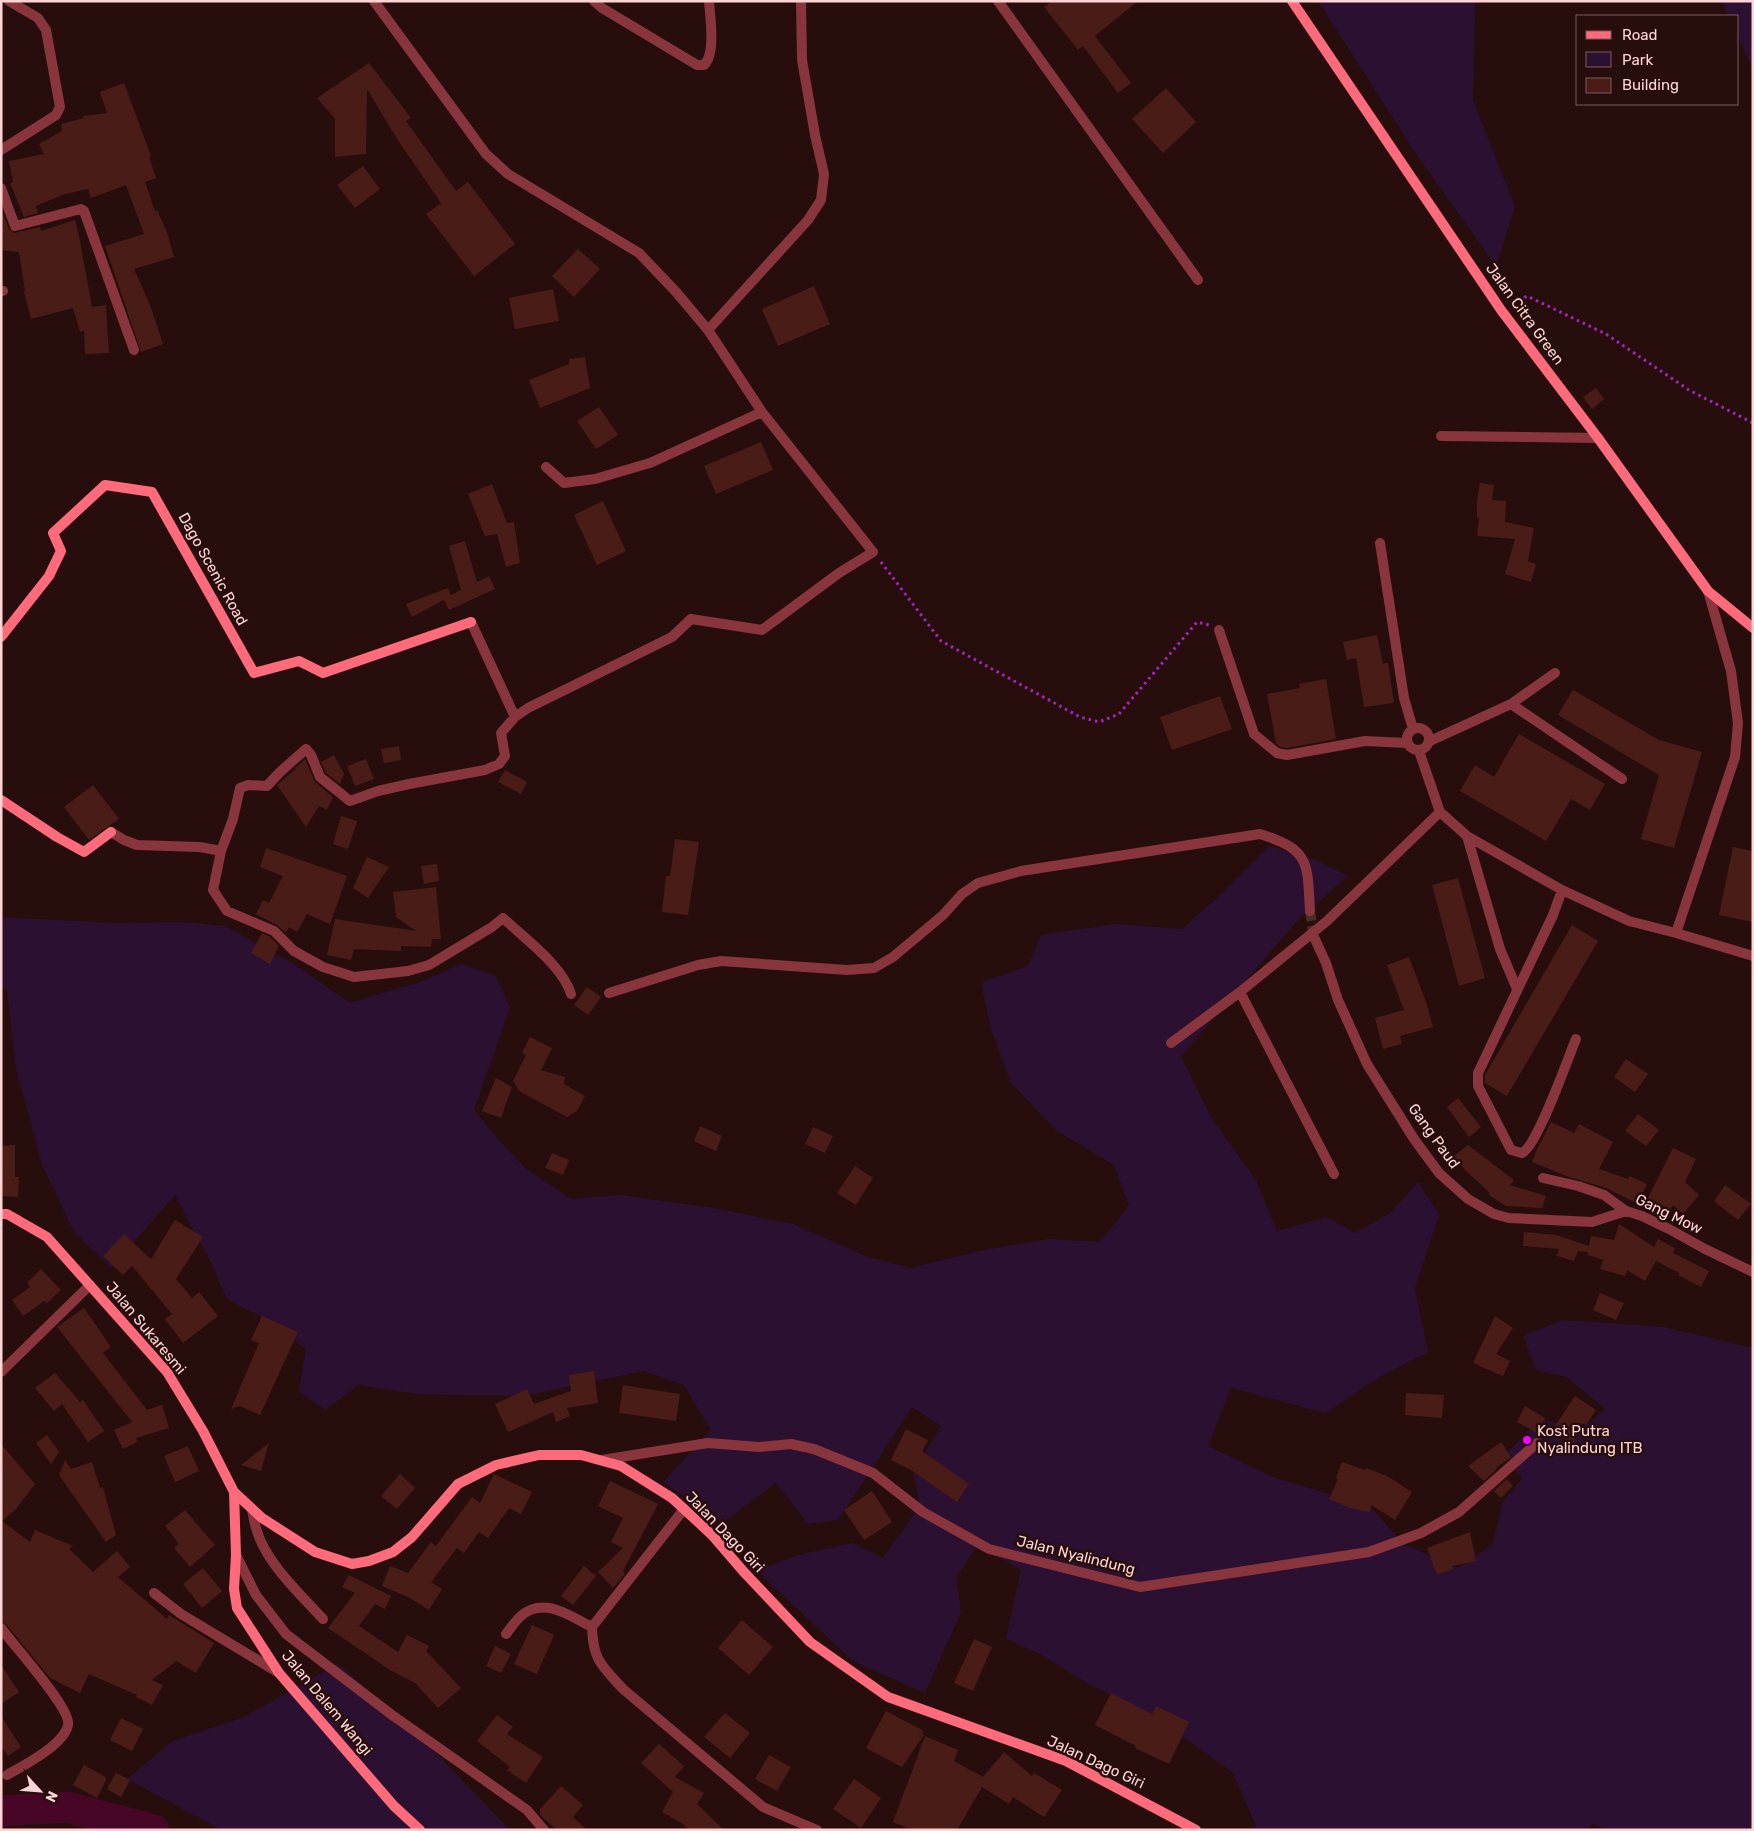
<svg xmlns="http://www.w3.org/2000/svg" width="1754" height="1831" viewBox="0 0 1754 1831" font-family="Rubik,sans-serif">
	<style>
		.green { fill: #2c1032 }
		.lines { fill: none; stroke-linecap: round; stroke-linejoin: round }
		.river { stroke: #470626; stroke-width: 31 }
		.building { fill: #491c18 }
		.street-tunnel { stroke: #472c2b; stroke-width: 10; stroke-dasharray: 10 5; stroke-linecap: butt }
		.path { stroke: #a326c0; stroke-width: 3; stroke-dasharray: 2.5 4; stroke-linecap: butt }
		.lane { stroke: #89353d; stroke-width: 10 }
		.street { stroke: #89353d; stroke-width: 10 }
		.secondary { stroke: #ff6b7a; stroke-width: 10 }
		.poi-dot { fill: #f700ff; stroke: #270e0d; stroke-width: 2 }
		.labels { text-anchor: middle; stroke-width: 5; stroke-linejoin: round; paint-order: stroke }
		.street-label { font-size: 15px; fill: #ffd4d4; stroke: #270e0d }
		.poi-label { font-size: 15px; fill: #ffd4d4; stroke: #270e0d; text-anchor: start }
	</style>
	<rect width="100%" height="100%" fill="#270e0d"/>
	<!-- green -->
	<path class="green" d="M1318,1H1475L1473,100L1515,207L1496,266L1418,157Z
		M1723,1H1753V70L1738,37V16H1728Z
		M1269,846L1313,859L1348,876L1298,920L1181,1056L1211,1117L1257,1182L1277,1231L1326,1217L1355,1233L1390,1213L1418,1182L1439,1214L1415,1288L1428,1352L1378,1378L1325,1413L1231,1388L1208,1446L1273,1477L1371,1507L1403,1544L1458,1568L1493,1544L1503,1501L1522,1479L1505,1455L1541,1418L1579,1431L1605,1409L1567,1377L1536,1370L1523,1336L1562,1320L1664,1327L1753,1348V1830H1612L1591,1824L1588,1830H1250L1256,1826L1233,1773L1153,1715L1087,1683L1040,1654L1006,1639L1021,1570L977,1545L956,1578L961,1612L925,1693L853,1661L757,1571L794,1556L852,1543L883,1558L920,1506L913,1472L941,1426L912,1407L838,1520L808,1524L776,1483L722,1523L663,1482L711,1430L684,1385L644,1371L523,1396L418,1394L358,1385L325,1410L299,1391L306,1350L273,1323L227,1299L210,1261L175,1195L111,1268L74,1232L42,1164L16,1069L7,989L1,988V917L113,923L183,922L225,926L294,964L350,1003L420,982L462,964L496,976L510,1008L474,1109L490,1130L525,1168L571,1199L620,1195L714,1208L793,1224L868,1257L910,1268L984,1250L1049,1239L1100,1242L1129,1205L1114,1165L1057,1131L1011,1083L991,1029L981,983L1028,966L1041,935L1114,924L1182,929L1217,898Z
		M338,1664L416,1732L510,1830H222L127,1779L173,1741L244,1717Z"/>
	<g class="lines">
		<!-- river -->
		<path class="river" d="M1,1811L67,1807L154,1830"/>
	</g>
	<!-- building -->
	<path class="building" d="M1052,1H1138L1095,36L1131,83L1118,93L1083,46L1078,50L1044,7Z
		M369,63L411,118L406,121L456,191L468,182L515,244L474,276L426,214L441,203L397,139L367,89L366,154L335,157V119L317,98Z
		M124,83L151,156L149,157L156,178L145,182L155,211L157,210L167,232L174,257L134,269L150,305L163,344L141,352L105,246L144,234L126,185L91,198L88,189L65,194L36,206L38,213L24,217L10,183L13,182L9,161L44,154L39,144L62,131L61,124L84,118L83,116L107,113L100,92Z
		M1166,88L1196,122L1163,153L1132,119Z
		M363,166L380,189L355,208L337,185Z
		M1,209L9,229L14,233L40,227L41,231L75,220L78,231L92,307L106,305L109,353L85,354L84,331L80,332L73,308L31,319L24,292L25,291L19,252L1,250Z
		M578,249L600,269L574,297L552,276Z
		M814,286L830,324L778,346L762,309Z
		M553,289L559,321L515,329L509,298Z
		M585,357L590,388L540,408L529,380L569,364V359Z
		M1596,388L1604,399L1592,409L1583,397Z
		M599,407L618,435L596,449L577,421Z
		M761,442L773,470L716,494L704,466Z
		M1480,483L1494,485L1492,500L1506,501L1505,522L1534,528L1528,561L1536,564L1531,582L1505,574L1515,539L1477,536L1479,518H1477V500Z
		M492,484L507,523L514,522L520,563L506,567L497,534L485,536L468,494Z
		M603,501L626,551L597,565L574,515Z
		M465,541L477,582L489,576L495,589L449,610L444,600L412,617L406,604L448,588L451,595L461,590L449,546Z
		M1377,635L1383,664L1388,663L1394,703L1364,707L1356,658L1347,660L1343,642Z
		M1326,679L1336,739L1287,748L1280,747L1276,743L1267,694L1300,688L1299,684Z
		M1573,690L1659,740L1702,752L1674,848L1641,839L1659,775L1558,715Z
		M1220,696L1232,729L1172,750L1160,717Z
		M1519,734L1605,784L1590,810L1571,799L1546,841L1460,791L1475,765L1494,777Z
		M399,746L401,760L384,763L381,749Z
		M334,755L344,774L340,784L326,773L321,762Z
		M305,759L315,782L333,797L327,810L319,806L306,827L277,785L296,769L295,768Z
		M366,759L374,779L355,786L347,766Z
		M505,770L527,782L521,794L498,782Z
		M93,785L119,819L89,840L64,807Z
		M341,816L357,821L348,849L333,844Z
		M675,839L699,842L688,915L662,912L666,876H670Z
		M1733,847L1753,851V922L1719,915Z
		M266,848L347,876L330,924L307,914L297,932L289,927L286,933L277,925L256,914L263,900L269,903L283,876L260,867Z
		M367,857L389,867L368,898L353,888Z
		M437,864L439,881L424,884L421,866Z
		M1458,878L1485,978L1459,986L1432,885Z
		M436,887L441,939H432L431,947L401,946V951L354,949L351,960L327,955L335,919L416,931L396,917L393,892Z
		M1572,925L1598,941L1507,1096L1485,1083V1075Z
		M262,933L270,937L279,946L270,964L251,953Z
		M1409,957L1426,1002L1433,1027L1400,1036L1402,1044L1383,1049L1375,1018L1404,1010L1387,965Z
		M587,987L601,997L588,1015L574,1005Z
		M530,1037L552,1048L541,1070L565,1077L564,1084L585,1096L577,1111L567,1117L519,1091L513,1081L526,1055L522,1053Z
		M1626,1059L1648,1074L1635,1092L1614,1077Z
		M496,1078L512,1087L501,1118L482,1111Z
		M1458,1098L1481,1127L1469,1137L1447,1107Z
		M1638,1114L1659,1130L1646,1146L1625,1131Z
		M1551,1122L1574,1133L1579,1124L1613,1142L1599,1169L1628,1179L1630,1176L1647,1184L1638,1204L1606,1188L1566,1176L1532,1162L1540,1142H1541Z
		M700,1126L722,1136L716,1151L694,1141Z
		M813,1127L833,1136L825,1153L805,1144Z
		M15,1145V1177H19L18,1197L1,1196V1146Z
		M1468,1145L1514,1180L1510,1185L1546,1196L1542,1208L1506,1206L1489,1195L1490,1193L1465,1170L1454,1156Z
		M1673,1148L1696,1159L1685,1182L1699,1195L1683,1214L1673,1205L1670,1210L1648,1198Z
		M552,1153L569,1160L563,1175L545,1168Z
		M855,1166L873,1178L856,1205L837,1193Z
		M1725,1185L1751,1204L1738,1220L1714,1201Z
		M175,1220L203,1237L176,1279L192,1298L199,1292L218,1316L183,1343L165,1319L172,1314L132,1266L123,1275L103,1256L124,1234L151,1259Z
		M1619,1224L1654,1247L1658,1239L1675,1248L1673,1253L1709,1271L1701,1287L1678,1275L1679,1273L1656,1261L1645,1281L1627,1270L1625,1276L1600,1269L1603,1260L1588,1255V1252L1578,1251L1574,1261L1557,1256L1559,1249L1523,1246L1524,1232L1556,1235L1589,1246L1591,1236L1614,1240Z
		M41,1269L61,1290L47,1303L44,1301L23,1316L12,1300L30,1287L27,1283Z
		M1600,1293L1624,1303L1616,1320L1593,1310Z
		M84,1308L111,1347L103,1353L147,1410L162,1405L169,1428L136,1438L137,1442L123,1449L114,1430L132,1422L57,1327Z
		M262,1316L298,1332L260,1415L240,1406L231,1409L259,1343L251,1340Z
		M1495,1316L1513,1328L1496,1354L1510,1361L1503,1376L1473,1363Z
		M594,1371L598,1403L567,1408L570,1416L556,1422L553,1412L508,1432L495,1404L527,1389L534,1404L571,1391L569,1375Z
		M55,1373L80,1402L83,1400L104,1431L88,1442L62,1404L54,1411L35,1388Z
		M623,1385L680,1394L676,1421L619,1413Z
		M1406,1393L1444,1395L1442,1418L1405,1415Z
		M1575,1396L1596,1410L1586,1425L1583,1423L1573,1443L1551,1432Z
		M1525,1406L1545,1418L1537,1433L1517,1422Z
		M906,1429L928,1440L922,1451L969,1484L957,1502L911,1470L891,1460Z
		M47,1435L59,1452L51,1464L36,1443Z
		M1501,1442L1511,1457L1496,1468L1497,1469L1484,1481L1468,1466Z
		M269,1443L261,1471L241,1465Z
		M1,1444L35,1484L16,1509L2,1521L30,1542L35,1530L73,1546L69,1549L93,1572L117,1551L130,1567L118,1577L167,1619L169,1615L214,1643L196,1673L176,1661L152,1680L163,1685L152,1705L136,1697L137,1695L89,1674L80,1693L50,1678L6,1624L1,1621Z
		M188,1446L199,1471L175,1482L164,1456Z
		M65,1460L71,1469L92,1462L100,1488L103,1487L116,1535L106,1542L59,1475Z
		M1342,1462L1365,1470L1366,1468L1387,1476L1412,1492L1395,1520L1371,1505L1370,1512L1350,1508L1329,1499L1338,1479L1336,1478Z
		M400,1474L415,1488L397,1509L381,1496Z
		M494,1474L532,1492L521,1514L509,1508L488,1538L479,1532L464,1553L457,1548L431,1582L442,1589L429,1610L408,1597L382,1586L390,1566L408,1573L431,1542L436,1546L472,1497L480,1503Z
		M1507,1479L1513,1486L1501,1498L1494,1491Z
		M610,1481L658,1504L623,1571L625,1574L613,1588L598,1572L623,1548L611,1542L623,1518L598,1506Z
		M872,1491L892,1522L864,1540L844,1510Z
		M185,1510L215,1545L190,1567L174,1548L179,1544L165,1526Z
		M1470,1532L1476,1561L1452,1566L1453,1569L1437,1575L1427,1548Z
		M584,1566L596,1576L573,1605L561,1596Z
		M203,1568L222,1591L202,1608L183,1584Z
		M349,1575L391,1596L385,1609L375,1604L359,1626L398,1652L407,1635L429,1646L426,1651L461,1688L438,1708L415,1683L390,1670L328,1628L355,1593L342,1587Z
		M742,1620L773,1647L749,1675L718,1648Z
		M532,1625L554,1635L537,1674L514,1664Z
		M974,1639L992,1647L973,1691L954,1683Z
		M495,1646L511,1654L501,1673L486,1666Z
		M1,1665L19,1692L1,1704Z
		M1111,1693L1152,1714L1156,1706L1189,1722L1169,1764L1135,1748L1136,1746L1095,1725Z
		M886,1711L924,1731L922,1734L924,1735L902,1767L866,1748Z
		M725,1713L750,1733L730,1758L704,1737Z
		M497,1715L513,1727L507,1734L543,1757L526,1783L507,1770L510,1767L477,1741Z
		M1,1716L21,1747L8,1756L1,1746Z
		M121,1718L143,1729L132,1751L110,1740Z
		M925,1736L958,1750L954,1761L983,1777L1004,1752L1032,1776L1034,1773L1062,1790L1044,1817L1013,1797L1009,1804L982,1787L957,1830H913L893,1822Z
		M659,1744L684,1766L675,1777L704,1793L697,1804L724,1830H689L683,1824L662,1812L673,1792L641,1763Z
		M769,1755L791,1767L777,1791L755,1779Z
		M84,1765L107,1778L97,1798L73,1785Z
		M116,1773L130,1780L121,1797L107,1789Z
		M854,1779L881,1798L861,1828L833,1809Z
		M561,1786L583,1805L573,1817L587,1830H557L540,1815V1809Z"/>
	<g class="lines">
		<!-- street-tunnel -->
		<path class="street-tunnel" d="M1310,911L1314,937"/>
		<!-- path -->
		<path class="path" d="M1513,304L1527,296L1606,334L1689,390L1753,423
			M881,562L941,641L1080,717L1099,722L1119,714L1197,622L1209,625"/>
		<!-- lane -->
		<path class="lane" d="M1441,436L1598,438
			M602,1460L708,1443L759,1447L791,1444L814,1449L873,1473L923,1512L989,1549L1140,1587L1369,1552L1421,1533L1459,1512L1537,1443
			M252,1509C253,1515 254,1522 256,1528C265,1562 300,1594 323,1619"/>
		<!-- street -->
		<path class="street" d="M374,1L486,154L508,174L639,253L677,293L708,330L808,220L821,200L824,174L815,135L802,60L801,1
			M594,1L602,8L697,65H704C716,54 710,17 709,1
			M998,1L1198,280
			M1,150L56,115L60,107L46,30L38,18L9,1
			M1,188L15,226L81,209L84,211L134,350
			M1,291H3
			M546,467L564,483L595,479L650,463L762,412
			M1380,543L1404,698L1413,729
			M471,622L515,717
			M1219,630L1254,734L1277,753L1287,755L1365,741L1407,743
			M1511,704L1555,673
			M1407 739a11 11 0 1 1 22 0a11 11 0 1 1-22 0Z
			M1430,741L1511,704L1622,779
			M1419,751L1440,812L1467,836L1562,890L1629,921L1676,933L1753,956
			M111,832L124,840L137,845L200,847L221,851L233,819L240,788L248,785L267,786L280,772L306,749L311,755L320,777L350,801L378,791L409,784L485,770L499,764L505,756L501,733L515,717L528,708L672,637L691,619L762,630L839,573L873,552L762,412L708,330
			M1467,836L1500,949L1517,989
			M221,851L213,890L227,911L274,931L294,951L323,967L354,977L408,971L429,965L492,927L503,918C524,938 563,966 571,994
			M1562,890L1553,915L1478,1073V1086L1511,1150L1522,1153C1538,1145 1567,1060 1576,1039
			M1676,933L1735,757L1738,723L1731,671L1708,591
			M1314,937L1326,963L1338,1000L1367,1064L1414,1139L1439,1173L1468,1199L1494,1214L1509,1218L1592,1222L1626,1211
			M609,993L698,965L721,961L847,970L874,968L893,957L943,915L962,894L978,883L1021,871L1260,834C1311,850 1307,863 1310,911
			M1171,1043L1240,992
			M1334,1174L1240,992L1327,921L1440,812
			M1543,1178L1578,1186L1604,1195L1626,1211L1642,1216L1669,1229L1705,1249L1753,1272
			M1,1372L90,1285
			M684,1509L592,1627C593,1660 601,1665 623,1689L763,1807L817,1830
			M236,1555L256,1595L286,1634L392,1715L527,1810L544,1830
			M154,1593L181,1614L279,1673
			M1,1628C13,1645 72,1709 68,1725C64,1745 23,1766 7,1775
			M506,1634C511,1628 515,1621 521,1616C543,1596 570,1616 592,1627"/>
		<!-- secondary -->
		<path class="secondary" d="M1292,1L1501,310L1598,438L1708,591L1753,628
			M1,637L49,576L61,551L53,533L105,485L152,492L254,673L299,661L323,673L471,622
			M1,800L57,837L84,852L111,832
			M1,1214H7L47,1237L167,1372L203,1431L234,1492L262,1518L315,1552L352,1564L369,1561L393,1552L412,1537L458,1484L496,1465L539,1455H581L621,1466L672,1498L684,1509L712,1535L743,1571L810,1642L888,1697L1066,1761L1196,1830
			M234,1492L236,1555L234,1589L237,1608L279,1673L394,1806L420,1830"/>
	</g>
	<!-- markers -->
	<circle class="poi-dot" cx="1527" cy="1440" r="5"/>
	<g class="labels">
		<!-- street labels -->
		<g class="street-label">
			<text transform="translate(1525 314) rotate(54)" y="5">Jalan Citra Green</text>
			<text transform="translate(213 569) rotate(61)" y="5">Dago Scenic Road</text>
			<text transform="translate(1434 1136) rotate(54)" y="5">Gang Paud</text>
			<text transform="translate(1669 1214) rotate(26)" y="5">Gang Mow</text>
			<text transform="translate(146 1328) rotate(50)" y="5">Jalan Sukaresmi</text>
			<text transform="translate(725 1532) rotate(46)" y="5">Jalan Dago Giri</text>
			<text transform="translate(1076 1555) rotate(14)" y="5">Jalan Nyalindung</text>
			<text transform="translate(327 1703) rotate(50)" y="5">Jalan Dalem Wangi</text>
			<text transform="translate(1096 1762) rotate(25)" y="5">Jalan Dago Giri</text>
		</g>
		<!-- poi labels -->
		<g class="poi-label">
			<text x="1537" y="1436">Kost Putra<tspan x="1537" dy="17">Nyalindung ITB</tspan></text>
		</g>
	</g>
	<!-- border -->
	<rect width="1754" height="1831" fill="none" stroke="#ffd4d4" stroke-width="5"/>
	<!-- legend -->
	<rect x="1576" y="15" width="162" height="90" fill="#270e0d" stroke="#7d5d5d"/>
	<rect x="1586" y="31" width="25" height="8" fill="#ff6b7a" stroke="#7d5d5d"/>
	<text x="1622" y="40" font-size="15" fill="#ffd4d4">Road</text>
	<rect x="1586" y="52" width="25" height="15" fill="#2c1032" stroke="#7d5d5d"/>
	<text x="1622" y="65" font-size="15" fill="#ffd4d4">Park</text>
	<rect x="1586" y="78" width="25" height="15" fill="#491c18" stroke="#7d5d5d"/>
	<text x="1622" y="90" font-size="15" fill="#ffd4d4">Building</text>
	<!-- north arrow -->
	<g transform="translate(40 1791) rotate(116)" stroke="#270e0d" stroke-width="4" paint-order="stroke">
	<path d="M0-4L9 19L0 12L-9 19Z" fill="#ffd4d4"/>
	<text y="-8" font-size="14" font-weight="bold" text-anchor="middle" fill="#ffd4d4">N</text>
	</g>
</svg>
